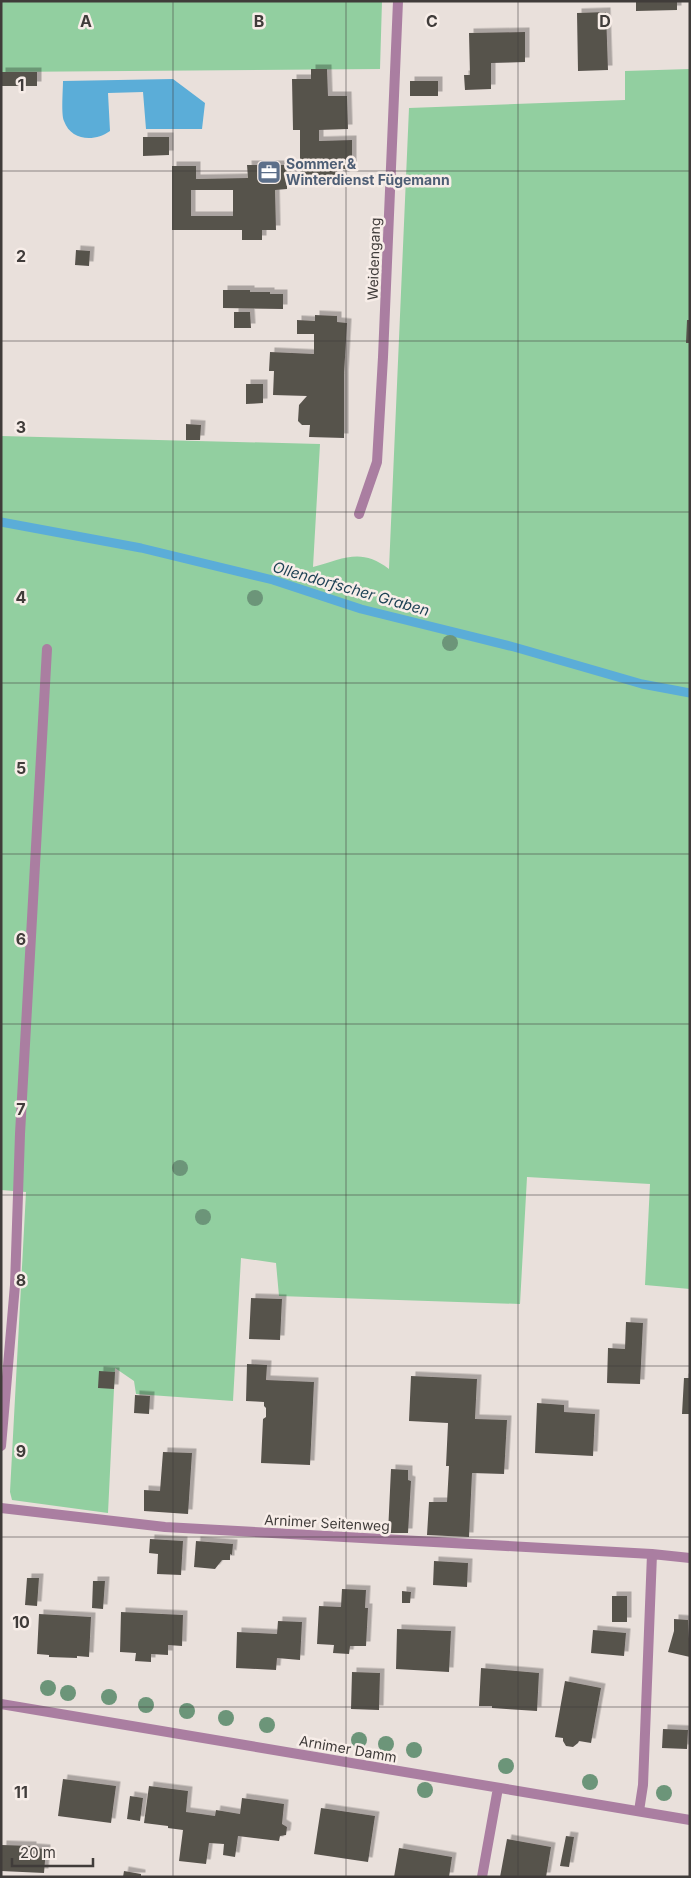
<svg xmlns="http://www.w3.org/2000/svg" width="691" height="1878" viewBox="0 0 691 1878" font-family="Inter,sans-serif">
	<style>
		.green { fill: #92cfa0 }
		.water { fill: #5badd8 }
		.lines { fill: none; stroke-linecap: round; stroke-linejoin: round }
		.stream { stroke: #5badd8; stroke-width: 9 }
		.building { fill: #57524c; fill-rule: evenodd; filter: url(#shadow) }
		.lane { stroke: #aa7ea1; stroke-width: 10 }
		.street { stroke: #aa7ea1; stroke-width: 10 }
		.tree { fill: #6c9579 }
		.grid { fill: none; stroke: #403c3a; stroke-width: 1; stroke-opacity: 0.55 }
		.labels { text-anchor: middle; stroke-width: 5; stroke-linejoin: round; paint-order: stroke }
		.service-label { font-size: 14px; font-weight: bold; fill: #4e5e75; stroke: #f7ede8; text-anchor: start }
		.street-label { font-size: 14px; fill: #403c3a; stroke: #f7ede8 }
		.water-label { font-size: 15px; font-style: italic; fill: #1e4255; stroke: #f7ede8 }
		.grid-label { font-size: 16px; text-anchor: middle; font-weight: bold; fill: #403c3a; stroke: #f7ede8; stroke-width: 5; stroke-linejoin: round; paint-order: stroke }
	</style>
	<defs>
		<filter id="shadow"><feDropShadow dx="4.5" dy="-4.5" stdDeviation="0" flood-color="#0004"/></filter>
	</defs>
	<rect width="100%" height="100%" fill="#e9e0db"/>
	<!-- green -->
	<path class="green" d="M1,1H382L380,69L1,72Z
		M690,69V1289L645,1285L650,1184L527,1177L520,1304L279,1296L276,1263L241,1258L233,1401L136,1394L134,1381L115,1368L108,1513L12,1500L10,1492L26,1192L1,1190V436L320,444L313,567C343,559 361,547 389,569L409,108L625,100V71Z"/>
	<!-- water -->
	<path class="water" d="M173,79L205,103L202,129H146L143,92L108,93L110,131C95,142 71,141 64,121C61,114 63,90 63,81Z"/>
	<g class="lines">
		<!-- stream -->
		<path class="stream" d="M1,522L141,548L273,580L361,609L514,647L642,684L690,693"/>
	</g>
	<!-- building -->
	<path class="building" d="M636,1H677V10L636,11Z
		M606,12L608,70L578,71L577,13Z
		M525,32V62L491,63V89L465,90L464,75H470L469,33Z
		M311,69H327L328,96H347L348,129L319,130V141L352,140V169H335L336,178H300V130H293L292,79H311Z
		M1,72H37V86H1Z
		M410,81H438V96H410Z
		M143,137H169V155L143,156Z
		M247,165H287V189L275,190L276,230H262V240H242V230H172V166H196V179L248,178ZM191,190H233V216H191Z
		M76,250L90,251L89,266L75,265Z
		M223,290H250V292H270V294H283V309L223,308Z
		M234,312H250L251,328H234Z
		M315,315L337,316V322L347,323L344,374V438L309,437L310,425H302L298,421L299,405L307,396L273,395L274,371H269L270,352L314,354V334H297V320L315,321Z
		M687,320H690V343H686Z
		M246,384H263V403L246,404Z
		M186,424L201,425L200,440H186Z
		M251,1298L282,1299L280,1340L249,1339Z
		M626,1322L643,1323L640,1384L607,1383L608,1348L625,1349Z
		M247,1364L267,1365L266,1380L314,1382L310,1465L261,1463L263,1419L266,1417V1408L264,1406V1402L246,1401Z
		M99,1371L115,1372L114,1389L98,1388Z
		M411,1376L477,1379L475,1419L507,1420L504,1474L472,1473L469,1537L427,1535L429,1502H447L449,1466H446L448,1423L409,1421Z
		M684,1378H690V1414H682Z
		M135,1395L150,1396L149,1414L134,1413Z
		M537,1403L564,1405V1412L595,1414L593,1456L535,1453Z
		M163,1452L192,1453L188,1514L144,1511V1490L160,1491Z
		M391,1469L408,1470V1480L411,1481L408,1533H388Z
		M150,1539L183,1541L181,1575L157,1574L158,1554L149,1553Z
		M196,1541L233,1544L232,1555L230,1554V1560H222L215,1569L194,1567Z
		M434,1561L468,1563L467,1587L433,1585Z
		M27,1578H39L37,1606L25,1605Z
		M93,1581H105L103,1609L92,1608Z
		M342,1589L366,1590L365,1608H368L366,1646H350L349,1654L333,1653L334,1645L317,1644L319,1606L341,1607Z
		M402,1591L411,1592L410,1603H402Z
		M612,1596H627V1622H612Z
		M121,1612L183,1615L182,1646L168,1645V1655L151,1654V1662L135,1661L136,1653L120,1652Z
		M39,1614L91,1617L89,1657L77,1656V1658L49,1657V1655L37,1654Z
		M674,1619L688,1620L690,1657L668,1652L674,1631Z
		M278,1621L302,1622L300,1660L277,1658L276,1670L236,1668L237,1632L277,1634Z
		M397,1629L451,1631L449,1672L396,1669Z
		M593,1630L626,1633L624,1656L591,1653Z
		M481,1668L539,1673L537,1711L492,1708V1706H479Z
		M352,1672L380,1673L379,1710L351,1709Z
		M565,1681L601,1688L591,1743L579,1741L578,1743L573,1747L566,1746L563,1741V1738L555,1737Z
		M663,1729L688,1730L687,1749L662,1748Z
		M63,1779L116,1786L111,1823L58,1816Z
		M149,1786L188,1791L186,1812L201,1814L215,1816L216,1810L240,1814L242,1798L284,1804L282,1824L287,1827L286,1835L280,1836L279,1841L238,1836L235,1857L223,1855L224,1844L209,1843L206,1864L179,1861L183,1830L168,1828V1826L144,1823Z
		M130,1796L143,1798L140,1821L127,1819Z
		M321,1808L375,1816L368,1862L314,1854Z
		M566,1836L574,1837L569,1867L560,1866Z
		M507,1839L551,1847L546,1877H500Z
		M2,1845L32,1846V1848L46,1849L44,1873L1,1871Z
		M399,1848L452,1857L449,1877H394Z
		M124,1871L141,1874V1877H123Z"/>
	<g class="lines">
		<!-- lane -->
		<path class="lane" d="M1,1446L15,1285L20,1134L47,649
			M1,1508L165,1527L652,1554L690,1558
			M639,1811L643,1785L652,1554"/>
		<!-- street -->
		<path class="street" d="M359,514L377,462L383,357L398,1
			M1,1704L690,1820
			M482,1877L498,1788"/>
	</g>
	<!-- trees -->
	<g class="tree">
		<circle cx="255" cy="598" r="8"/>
		<circle cx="450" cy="643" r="8"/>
		<circle cx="180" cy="1168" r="8"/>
		<circle cx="203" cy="1217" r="8"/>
		<circle cx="48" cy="1688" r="8"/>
		<circle cx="68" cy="1693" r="8"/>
		<circle cx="109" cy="1697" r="8"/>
		<circle cx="146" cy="1705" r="8"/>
		<circle cx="187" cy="1711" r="8"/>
		<circle cx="226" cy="1718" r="8"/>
		<circle cx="267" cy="1725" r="8"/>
		<circle cx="359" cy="1740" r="8"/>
		<circle cx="386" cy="1744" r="8"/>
		<circle cx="414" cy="1750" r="8"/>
		<circle cx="506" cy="1766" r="8"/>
		<circle cx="590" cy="1782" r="8"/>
		<circle cx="425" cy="1790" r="8"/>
		<circle cx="664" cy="1793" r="8"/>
	</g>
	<!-- grid -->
	<path class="grid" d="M173,1V1877M346,1V1877M518,1V1877M1,171H690M1,341H690M1,512H690M1,683H690M1,854H690M1,1024H690M1,1195H690M1,1366H690M1,1537H690M1,1707H690"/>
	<!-- icons -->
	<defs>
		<g id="office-square" transform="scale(1.25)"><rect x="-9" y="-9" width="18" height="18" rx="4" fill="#5c6f8a" stroke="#f7ede8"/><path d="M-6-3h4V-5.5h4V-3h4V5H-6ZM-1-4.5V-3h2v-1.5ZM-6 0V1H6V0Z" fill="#fff"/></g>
	</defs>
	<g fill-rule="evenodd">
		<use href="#office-square" x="269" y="172"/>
	</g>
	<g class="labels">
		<!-- service labels -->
		<g class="service-label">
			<text x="286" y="169">Sommer &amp;<tspan x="286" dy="16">Winterdienst Fügemann</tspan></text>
		</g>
		<!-- street labels -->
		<g class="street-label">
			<text transform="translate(374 259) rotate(-88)" y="5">Weidengang</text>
			<text transform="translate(327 1523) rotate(3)" y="5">Arnimer Seitenweg</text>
			<text transform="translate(348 1749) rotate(10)" y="5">Arnimer Damm</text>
		</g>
		<!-- water labels -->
		<g class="water-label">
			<text transform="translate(351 589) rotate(16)" y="5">Ollendorfscher Graben</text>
		</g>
	</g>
	<g class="grid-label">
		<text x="86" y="27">A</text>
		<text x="259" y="27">B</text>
		<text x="432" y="27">C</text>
		<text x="605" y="27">D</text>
		<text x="21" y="91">1</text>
		<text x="21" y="262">2</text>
		<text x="21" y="433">3</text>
		<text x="21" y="603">4</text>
		<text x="21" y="774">5</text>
		<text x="21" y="945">6</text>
		<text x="21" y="1115">7</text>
		<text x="21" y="1286">8</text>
		<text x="21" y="1457">9</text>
		<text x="21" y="1628">10</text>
		<text x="21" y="1798">11</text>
	</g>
	<!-- border -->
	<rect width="691" height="1878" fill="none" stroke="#403c3a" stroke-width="5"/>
	<!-- scale -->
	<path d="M12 1858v8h81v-8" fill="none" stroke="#403c3a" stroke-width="2.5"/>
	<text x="20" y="1858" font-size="15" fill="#403c3a" stroke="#f7ede8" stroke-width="4" paint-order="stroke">20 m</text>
</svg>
